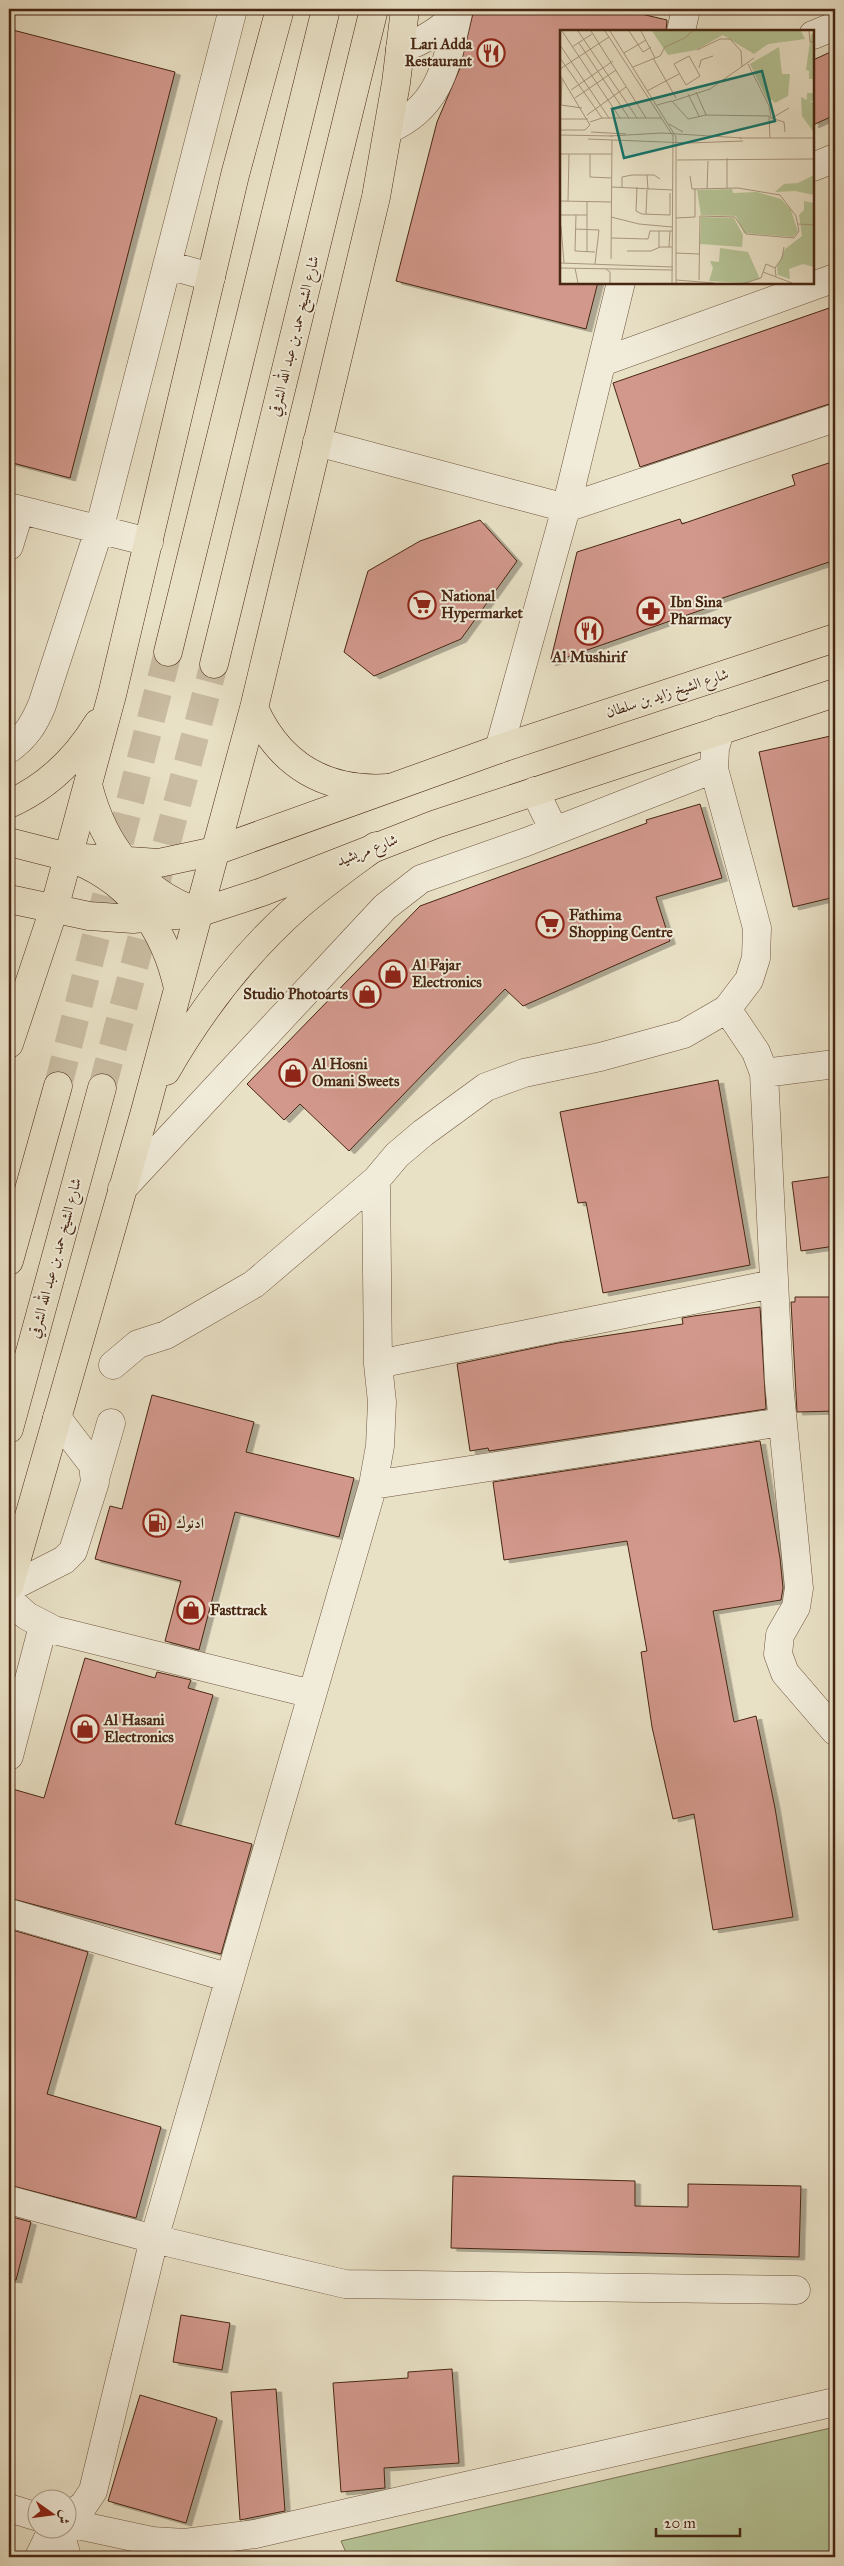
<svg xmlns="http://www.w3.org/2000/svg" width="844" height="2566" viewBox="0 0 844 2566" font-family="'IM FELL Great Primer',Amiri,serif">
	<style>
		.green { fill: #b5c396; stroke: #7e7454 }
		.building { fill: #d2988c; stroke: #472612; filter: url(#shadow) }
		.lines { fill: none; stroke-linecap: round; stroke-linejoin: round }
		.highway-tunnel { stroke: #c9bca2; stroke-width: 28; stroke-dasharray: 28 14; stroke-linecap: butt }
		.minor-casing { stroke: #70553f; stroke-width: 29 }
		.major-casing { stroke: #472612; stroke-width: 29 }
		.highway-casing { stroke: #472612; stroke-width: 29 }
		.minor { stroke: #f1ecda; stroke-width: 28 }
		.major { stroke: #e9e1c6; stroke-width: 28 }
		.highway { stroke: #e9e1c6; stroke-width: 28 }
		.labels { text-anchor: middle; stroke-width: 4; stroke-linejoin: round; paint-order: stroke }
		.poi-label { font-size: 15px; font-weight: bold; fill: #472612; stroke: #f1ecda; text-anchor: start }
		.street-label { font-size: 15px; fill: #472612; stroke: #f1ecda }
		.inset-road { fill: none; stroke: #a8967e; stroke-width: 1 }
		.view { fill: #0f766e; fill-opacity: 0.15; stroke: #0f766e; stroke-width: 2.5 }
		.inset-edge { fill: none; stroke: #472612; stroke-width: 2.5 }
	</style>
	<defs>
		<filter id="shadow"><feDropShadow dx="5.5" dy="3" stdDeviation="0" flood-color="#0004"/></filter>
	</defs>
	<rect width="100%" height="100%" fill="#e9e1c6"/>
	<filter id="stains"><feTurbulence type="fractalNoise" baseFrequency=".004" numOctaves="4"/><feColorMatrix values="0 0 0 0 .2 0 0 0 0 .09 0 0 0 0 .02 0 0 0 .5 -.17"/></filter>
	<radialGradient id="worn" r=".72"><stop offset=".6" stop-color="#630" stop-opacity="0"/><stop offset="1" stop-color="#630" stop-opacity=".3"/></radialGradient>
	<!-- green -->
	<path class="green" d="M835,2427V2557H348L341,2541Z"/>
	<!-- building -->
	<path class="building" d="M474,9H620L667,20L666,31H562V282H598L586,329L396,281L437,122L460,68Z
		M9,29L175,72L70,478L9,462Z
		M835,50V115L813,125V60Z
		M835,306V402L640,467L613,383Z
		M835,461V560L711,602L713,606L550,663L577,552L680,519L682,524L795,485L792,475Z
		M480,520L517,561L461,639L374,676L344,652L368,571L420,541Z
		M835,735V897L793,907L759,752Z
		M700,804L722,878L656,897L670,941L523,1006L505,989L349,1151L300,1104L284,1120L247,1084L420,906L647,823L646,820Z
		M718,1080L750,1265L603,1293L586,1202L578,1203L560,1112Z
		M835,1176V1246L801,1251L792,1182Z
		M795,1297H835V1411L797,1412L791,1302H795Z
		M760,1307L766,1409L489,1451L488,1448L470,1451L457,1364L558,1343L683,1324L682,1318L694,1316Z
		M152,1395L254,1422L246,1452L354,1478L339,1537L235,1512L199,1650L165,1641L181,1581L95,1559L110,1506L122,1509Z
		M760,1441L780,1558L783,1588L781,1600L713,1611L734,1722L756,1716L775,1808L793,1917L713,1930L694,1814L673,1819L652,1727L641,1652L647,1651L627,1541L504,1560L493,1482Z
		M85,1658L155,1678L157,1672L191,1680L188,1688L213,1695L175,1824L252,1844L221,1954L9,1898V1788L44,1798Z
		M9,1929L88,1952L47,2094L161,2127L136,2218L9,2185Z
		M453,2176L635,2181V2206L688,2207V2184L801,2186L799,2257L451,2248Z
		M9,2216L31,2222L16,2280L9,2279Z
		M181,2315L230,2323L222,2370L173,2362Z
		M452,2369L459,2463L384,2468L385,2488L341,2492L333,2383L408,2378V2372Z
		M276,2389L285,2511L240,2520L231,2392Z
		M140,2395L217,2418L186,2523L108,2501Z"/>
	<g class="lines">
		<!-- highway-tunnel -->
		<path class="highway-tunnel" d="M58,1086L168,652
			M102,1088L214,664"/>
		<!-- minor casing -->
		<g class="minor-casing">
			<path id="minor" d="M681,31L686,9
				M813,35L835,26
				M400,49C424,41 442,30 458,12
				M389,129C443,106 447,59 459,9
				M813,167L835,158
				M167,265L211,277
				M602,362L835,278
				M317,442L566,508L835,418
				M9,507L149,542
				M9,546L20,510
				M9,749C26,737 34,724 42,705L99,530L233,9
				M499,749L566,508L621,282
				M535,791L554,831
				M727,1009L756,1052L764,1073L779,1383L799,1588L796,1607L780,1635L778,1654L785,1673L835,1731
				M764,1073L835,1064
				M122,1189L385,907L421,879L526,842L714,769
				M378,1364L773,1284
				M113,1365L138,1344L166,1335L254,1284L376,1180L397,1155L423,1133L486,1087L524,1073L600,1057L684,1034L727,1009L749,980L756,958L757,928L714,769L715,749L720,730
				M96,1475L111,1423
				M373,1485L782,1422
				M9,1588L64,1560L73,1551L95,1482L93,1465L57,1418
				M9,1600L27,1616L54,1630L312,1694
				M9,1756L43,1626
				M9,1913L230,1978
				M9,2200L154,2239L345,2284L796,2290
				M9,2508L38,2517
				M68,2515L83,2506L93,2491L154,2239L373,1485L380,1446L382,1402L378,1364L376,1180
				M68,2523L152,2541L185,2543L255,2534L835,2402
				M59,2528L67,2557
				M39,2557L53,2528"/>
		</g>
		<!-- major casing -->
		<g class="major-casing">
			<path id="major" d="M88,785C103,845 138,890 197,912
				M9,842L68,857L159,863L215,851L499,749L835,638
				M78,861C134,885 165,930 178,988
				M9,899L89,916L133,919L198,913L262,892L436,824L835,693"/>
		</g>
		<!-- highway casing -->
		<g class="highway-casing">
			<path id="highway" d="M168,652L326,9
				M214,664L374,9
				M254,708C280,766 326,792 388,788
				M9,804C47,787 76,759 98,723
				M9,1044L54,909L112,695L235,175L280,9
				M166,1071C201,1010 244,954 297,907C322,885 349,866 376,846
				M9,1261L58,1086
				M9,1429L102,1088
				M9,1586L144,1115L254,708L376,197L396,83L405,9"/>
		</g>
		<!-- minor -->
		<use href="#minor" class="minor"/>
		<!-- major -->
		<use href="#major" class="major"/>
		<!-- highway -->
		<use href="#highway" class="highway"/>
	</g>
	<!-- icons -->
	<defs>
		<g id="restaurant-ring" transform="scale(1.4375)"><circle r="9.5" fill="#f1ecda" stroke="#8f2418" stroke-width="1.5"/><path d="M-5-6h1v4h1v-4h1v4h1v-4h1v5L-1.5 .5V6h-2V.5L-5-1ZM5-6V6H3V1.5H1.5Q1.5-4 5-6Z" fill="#8f2418"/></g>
		<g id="supermarket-ring" transform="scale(1.4375)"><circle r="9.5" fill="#f1ecda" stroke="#8f2418" stroke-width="1.5"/><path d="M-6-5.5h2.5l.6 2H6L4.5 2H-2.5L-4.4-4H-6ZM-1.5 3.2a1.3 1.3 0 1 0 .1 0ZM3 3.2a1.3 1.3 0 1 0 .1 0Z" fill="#8f2418"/></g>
		<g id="pharmacy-ring" transform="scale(1.4375)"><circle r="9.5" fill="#f1ecda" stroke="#8f2418" stroke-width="1.5"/><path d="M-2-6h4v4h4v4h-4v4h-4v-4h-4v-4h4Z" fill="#8f2418"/></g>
		<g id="shop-ring" transform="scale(1.4375)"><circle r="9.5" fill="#f1ecda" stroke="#8f2418" stroke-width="1.5"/><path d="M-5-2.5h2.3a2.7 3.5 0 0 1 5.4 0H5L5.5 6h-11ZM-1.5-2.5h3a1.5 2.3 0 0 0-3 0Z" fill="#8f2418"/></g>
		<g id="fuel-ring" transform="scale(1.4375)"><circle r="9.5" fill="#f1ecda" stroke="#8f2418" stroke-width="1.5"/><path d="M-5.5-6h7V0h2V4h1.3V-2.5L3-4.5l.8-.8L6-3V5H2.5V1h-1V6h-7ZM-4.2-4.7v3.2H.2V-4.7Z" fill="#8f2418"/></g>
	</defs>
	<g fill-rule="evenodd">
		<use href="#restaurant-ring" x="491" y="53"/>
		<use href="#supermarket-ring" x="422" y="605"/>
		<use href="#pharmacy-ring" x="651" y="611"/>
		<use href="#restaurant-ring" x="589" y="631"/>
		<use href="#supermarket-ring" x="550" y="924"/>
		<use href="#shop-ring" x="393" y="974"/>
		<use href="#shop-ring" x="367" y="994"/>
		<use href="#shop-ring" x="293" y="1073"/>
		<use href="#fuel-ring" x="157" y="1523"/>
		<use href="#shop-ring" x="191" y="1610"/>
		<use href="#shop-ring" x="85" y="1729"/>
	</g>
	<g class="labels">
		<!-- poi labels -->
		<g class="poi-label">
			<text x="472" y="49" text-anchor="end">Lari Adda<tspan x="472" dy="17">Restaurant</tspan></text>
			<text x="441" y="601">National<tspan x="441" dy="17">Hypermarket</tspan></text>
			<text x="670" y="607">Ibn Sina<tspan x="670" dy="17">Pharmacy</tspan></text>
			<text x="589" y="662" text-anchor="middle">Al Mushirif</text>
			<text x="569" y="920">Fathima<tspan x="569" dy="17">Shopping Centre</tspan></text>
			<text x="412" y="970">Al Fajar<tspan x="412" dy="17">Electronics</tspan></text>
			<text x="348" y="999" text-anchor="end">Studio Photoarts</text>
			<text x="312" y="1069">Al Hosni<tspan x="312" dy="17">Omani Sweets</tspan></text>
			<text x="176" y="1528">ادنوك</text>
			<text x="210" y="1615">Fasttrack</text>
			<text x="104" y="1725">Al Hasani<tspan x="104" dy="17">Electronics</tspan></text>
		</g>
		<!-- street labels -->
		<g class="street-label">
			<text transform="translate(294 336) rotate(-76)" y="5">شارع الشيخ حمد بن عبد الله الشرقي</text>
			<text transform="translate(667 693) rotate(-18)" y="5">شارع الشيخ زايد بن سلطان</text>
			<text transform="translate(367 850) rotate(-21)" y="5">شارع مريشيد</text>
			<text transform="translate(55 1258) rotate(-75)" y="5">شارع الشيخ حمد بن عبد الله الشرقي</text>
		</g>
	</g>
	<!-- overview -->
	<g transform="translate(560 30)">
		<rect width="254" height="254" fill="#e9e1c6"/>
		<path d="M92,1H241L245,9L208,14L194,24L163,5L136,20L108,25ZM251,4H254V49H249V41L246,40ZM219,17L222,44H230L228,66L215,73L211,69L208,71L190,34ZM247,63H254V71H249L254,73V103L242,86L241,67L247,70ZM254,145V165L235,161L215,162L224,154L238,153ZM172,159L173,163L197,162L221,169L231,180L238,202L233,207L184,203L176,186L141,185L137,160ZM244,171L254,173V237L243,234L229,239L230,249L218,245L217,237L225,219L242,206L239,185L244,180ZM141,187L174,188L183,205L182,217L140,214ZM160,218L188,222L200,249L185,253L149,251L153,238L150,231L159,232Z" fill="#b5c396"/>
		<path class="inset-road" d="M2,1L60,88M18,1L77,88M31,1L86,88M45,1L113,106L112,253M50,1L116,107V253M69,1L83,22L91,17M81,1L95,28M249,1L250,12H254M19,13L69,88M0,15L49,88M12,17L32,4M137,20L160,9H170L181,21L182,37M64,23L86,10M129,26L140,46L126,55L114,34ZM0,28L42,88M93,28L116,68M188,34L209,76L211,88M73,37L100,26L105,17L125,8L132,1M139,38L141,30L153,26M0,39L49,7M0,45L30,95L25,100H0M11,60L53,31M87,61L119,44M136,62L146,85M128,64L139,86M15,68L56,40M113,71L150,59L194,28M1,75L2,49M1,75L22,78M97,75L112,71L128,89L146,85L209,86L210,108M27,85L66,57M211,88L224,92L225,102M212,88L229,78M0,89H28M30,92L42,88H101M109,94L123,102M31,102L66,104M0,105L53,106M50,106L102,103L182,108M179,108H254M28,109L129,113L183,111M0,124H52M30,124V147L52,148M117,130L254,129M87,145L88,160M130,146L132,159L178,158L220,165L236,186L239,201L234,208L186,204L175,187L140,186L139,250M52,157L113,160M62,157V147L72,145H94L100,149M77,157L76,181L82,184L110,185V163M167,158V128M147,159L148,131M0,171L51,172M8,171L9,124M86,184L87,160M0,185H27M16,185L15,221L35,222M51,187L79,194L112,197M116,188L135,187V159M238,194L254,195M1,196L4,233M15,199L39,200L35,234M51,208L88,209L90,201H112M99,217V201M109,217L110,201M67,221H91L100,217H112M27,222V172M116,223L139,224M51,229L52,110M0,233L113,237M0,238L113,240M15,238L18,253M215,238L222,228L224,217M46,239L50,242V253M203,242L232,253M116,250L154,253M185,253L201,248L206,234L215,238L216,246"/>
		<path class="view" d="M202,41L215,91L64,128L52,79Z"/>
		<rect width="254" height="254" class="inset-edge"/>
	</g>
	<!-- margin -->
	<rect width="844" height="2566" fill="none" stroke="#e9e1c6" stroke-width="30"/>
	<rect x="10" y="10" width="824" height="2546" fill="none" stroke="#472612" stroke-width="2.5"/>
	<rect x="15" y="15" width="814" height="2536" fill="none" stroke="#472612"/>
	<!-- north arrow -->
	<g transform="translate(52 2514) rotate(104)"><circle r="24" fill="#f1ecda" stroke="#ad9d8a"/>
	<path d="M0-4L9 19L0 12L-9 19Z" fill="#8f2418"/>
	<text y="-8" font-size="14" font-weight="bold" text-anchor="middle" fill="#472612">ش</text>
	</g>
	<!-- scale -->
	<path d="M656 2528v8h84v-8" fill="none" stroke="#472612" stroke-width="2.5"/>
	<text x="664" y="2528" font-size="15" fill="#472612" stroke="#f1ecda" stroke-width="4" paint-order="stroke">20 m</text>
	<rect width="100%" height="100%" filter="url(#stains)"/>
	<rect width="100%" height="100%" fill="url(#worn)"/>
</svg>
